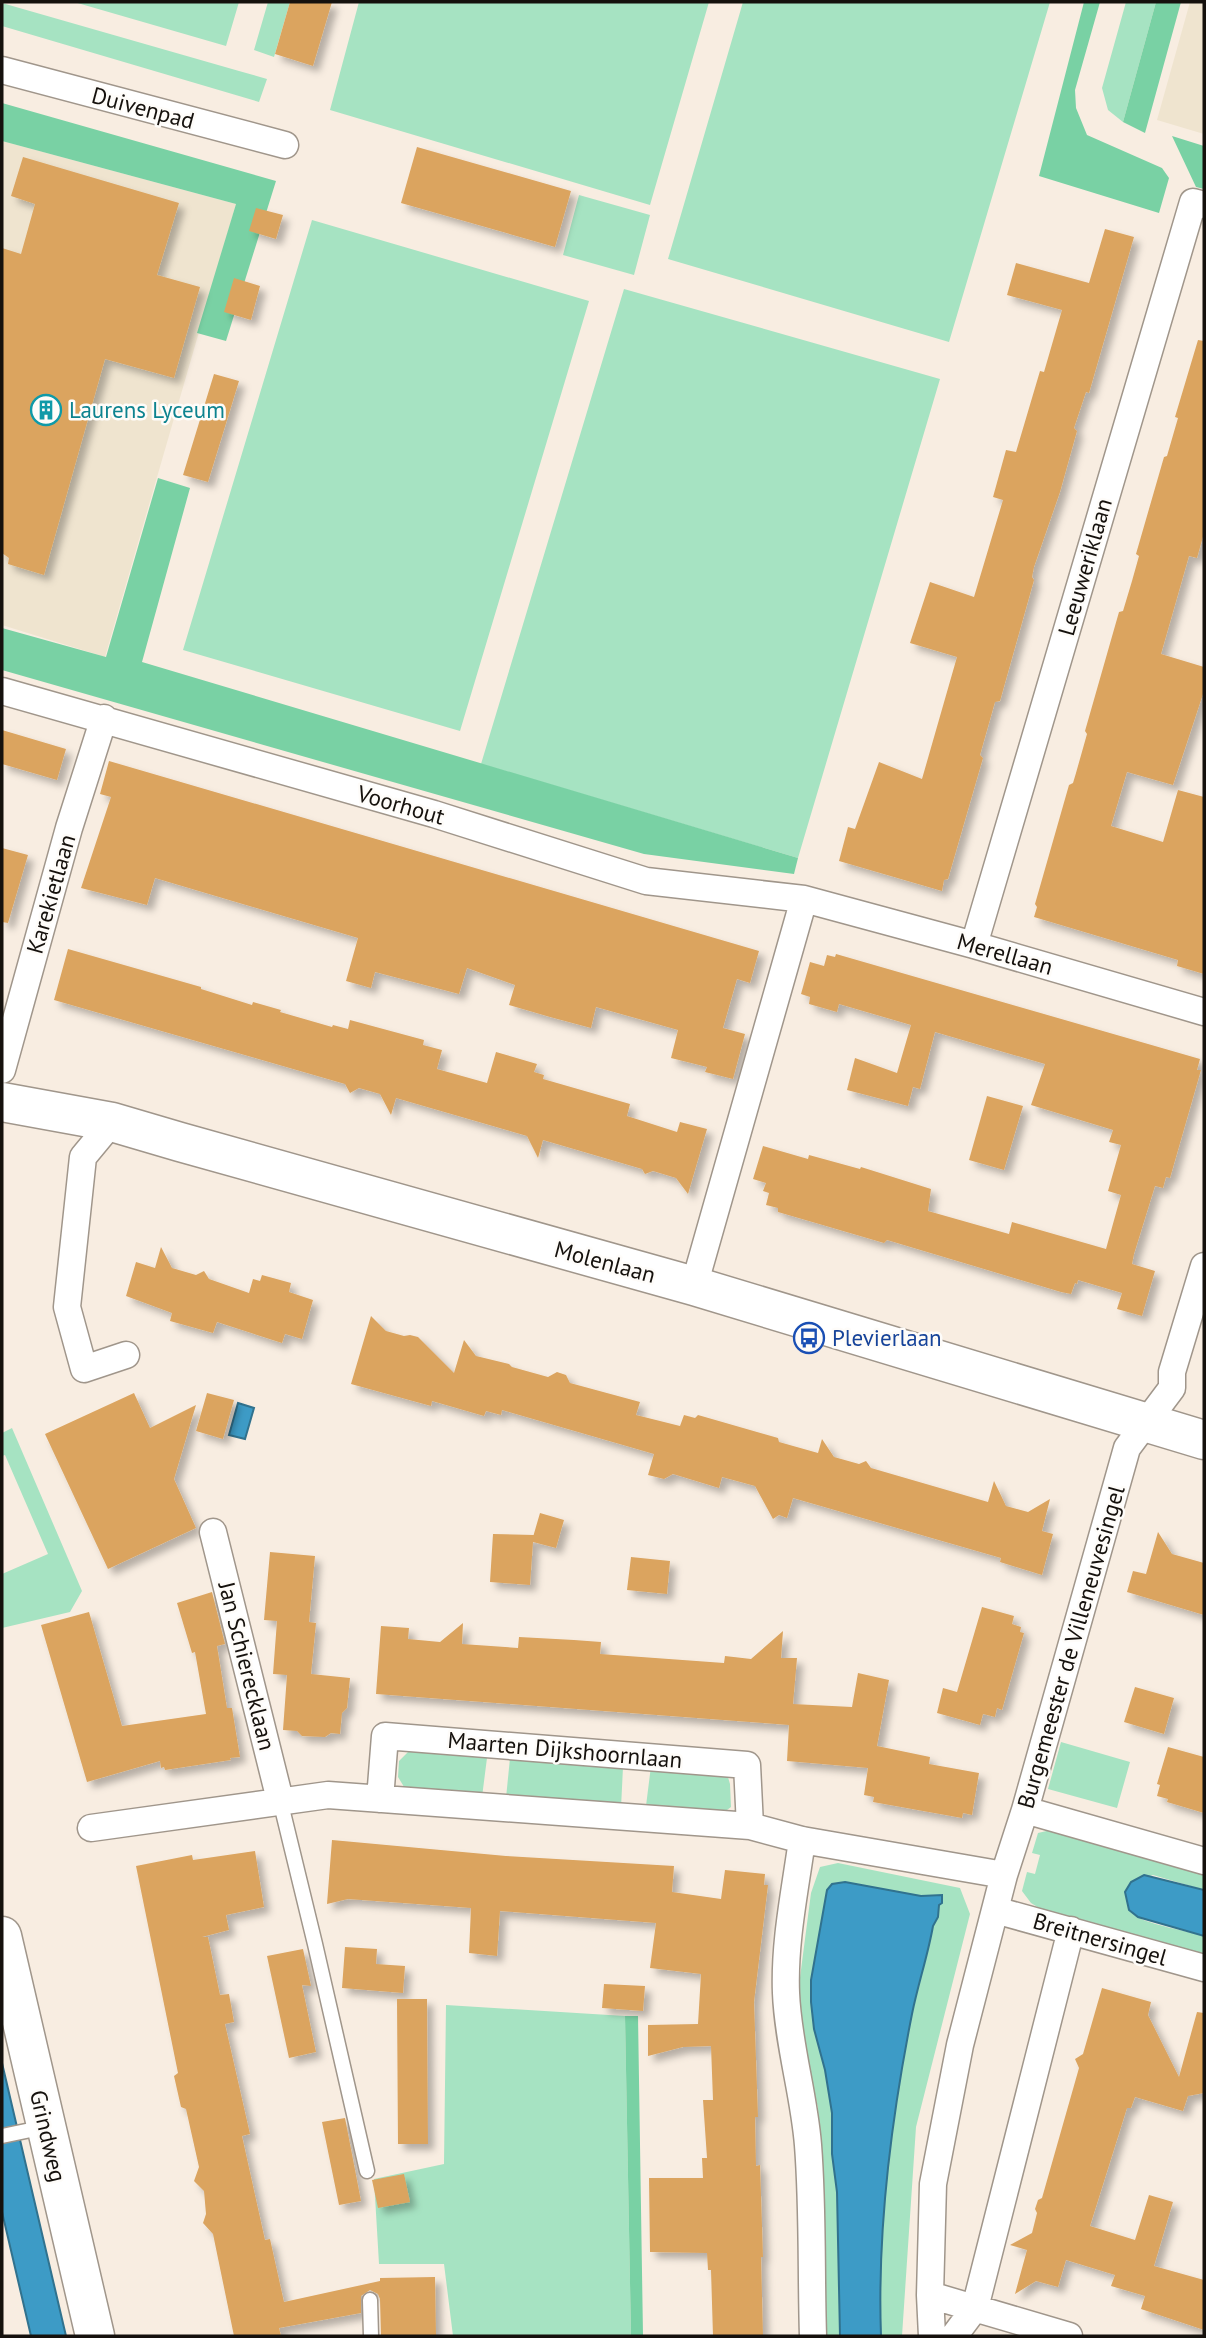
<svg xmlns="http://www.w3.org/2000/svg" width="1206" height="2338" viewBox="0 0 1206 2338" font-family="'PT Sans',sans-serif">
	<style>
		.education { fill: #efe4cf }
		.green { fill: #a6e3c2 }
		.forest { fill: #79d1a4 }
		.water { fill: #3d9bc6; stroke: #31728e; stroke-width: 2 }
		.building { fill: #dba45f; filter: url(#shadow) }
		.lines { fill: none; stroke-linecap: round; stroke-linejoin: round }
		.lane-casing { stroke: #a0968b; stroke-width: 17 }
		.street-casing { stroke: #a0968b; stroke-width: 29 }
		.secondary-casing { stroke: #a0968b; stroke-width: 41 }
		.lane { stroke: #fff; stroke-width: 14 }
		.street { stroke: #fff; stroke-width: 26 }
		.secondary { stroke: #fff; stroke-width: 38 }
		.labels { text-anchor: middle; stroke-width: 5; stroke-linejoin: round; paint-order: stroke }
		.street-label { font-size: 23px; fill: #15110d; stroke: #fefcf9 }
		.culture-label { font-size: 23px; fill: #0d838f; stroke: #fefcf9; text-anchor: start }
		.transit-label { font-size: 23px; fill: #164399; stroke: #fefcf9; text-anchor: start }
	</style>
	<defs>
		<filter id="shadow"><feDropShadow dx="6" dy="6" stdDeviation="3.5" flood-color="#0004"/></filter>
	</defs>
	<rect width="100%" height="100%" fill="#f8ede1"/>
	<!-- education -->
	<path class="education" d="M1190,2H1204V134L1157,120Z
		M2,141L236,204L105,657L2,625Z"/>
	<!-- green -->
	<path class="green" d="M74,2H239L226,46Z
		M268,2H290L274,57L254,50Z
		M359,2H709L650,205L330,110Z
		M743,2H1050L949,342L668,259Z
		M1126,2H1156L1123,122L1108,110L1102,88Z
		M2,3L239,71L267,79L259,102L2,26Z
		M579,195L650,215L634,275L563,255Z
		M312,220L589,301L460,731L183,650Z
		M624,289L940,379L798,858L481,764Z
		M12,1428L82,1591L70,1612L2,1628V1574L48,1554L5,1455L2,1456V1433Z
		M1061,1742L1130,1762L1117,1808L1048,1789Z
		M410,1750L487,1758L482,1797L406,1790L398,1777L399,1761Z
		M510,1758L623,1767L621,1808L506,1798Z
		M651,1766L727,1774L730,1784L731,1807L723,1813L646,1806Z
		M1055,1829L1204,1870V1890L1153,1875L1131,1882C1124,1895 1125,1907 1138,1917C1147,1924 1191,1932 1204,1936V1957L1044,1911L1031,1903L1022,1891L1027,1872L1035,1874L1040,1855L1032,1853L1038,1833Z
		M838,1863L960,1888L970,1914L916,2127L902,2336H824L818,2108L802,2037L799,1985L811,1893L820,1867Z
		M446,2005L625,2016L631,2336H453L444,2264H379L374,2179L444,2164Z"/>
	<!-- forest -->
	<path class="forest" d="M1084,2H1100L1075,90L1076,108L1087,135L1162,168L1169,178L1159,213L1039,176Z
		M1156,2H1181L1145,133L1123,122Z
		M2,103L276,181L226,341L197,333L236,204L2,141Z
		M1172,136L1204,146V189L1196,187Z
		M158,478L190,488L142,662L798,858L794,874L644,854L2,670V628L106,657Z
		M625,2016H638L643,2336H631Z"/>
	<!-- water -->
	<path class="water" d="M238,1403L254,1408L245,1439L229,1435Z
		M1144,1875L1204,1890V1936L1138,1917L1129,1910L1125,1892L1131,1882Z
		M845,1882L921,1896L942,1895V1903L939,1905L938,1917L933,1926C928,1955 918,1984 912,2014C891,2120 877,2228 881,2336H840L837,2192L832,2154V2113L825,2070L814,2029L811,2002V1980L827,1890L832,1884Z
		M2,2063L66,2336H31L2,2212Z"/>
	<!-- building -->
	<path class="building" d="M290,2H332L313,66L275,54Z
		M417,147L571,191L555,247L401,203Z
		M23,157L179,203L157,275L200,287L174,378L105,359L44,575L8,564L9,558L2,553V248L21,254L35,204L11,196Z
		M256,208L283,215L276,239L249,231Z
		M1105,229L1134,237L1089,393L1086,392L1074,428L1077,431L1060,492L1034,567L1032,577L1034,580L1000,701L995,702L980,755L983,758L948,879L944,880L942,891L839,861L848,827L855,829L879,762L922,779L957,657L910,643L930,582L974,597L1003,500L993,497L1006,450L1016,452L1040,371L1044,372L1062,310L1007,295L1016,263L1089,283Z
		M234,278L260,286L251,320L224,312Z
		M1198,340L1204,341V533L1197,558L1189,556L1161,654L1204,667V691L1173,785L1127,772L1111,826L1163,842L1178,790L1204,797V974L1177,966L1178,960L1034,917L1037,907L1035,904L1069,785L1073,783L1076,773L1087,734L1085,731L1119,612L1123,611L1132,581L1139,556L1136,554L1164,457L1167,456L1178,418L1175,417Z
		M214,374L239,381L208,482L183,475Z
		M2,730L66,749L57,780L2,764Z
		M109,761L759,951L750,983L737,979L723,1028L745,1034L733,1079L705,1072L707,1067L671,1058L678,1030L596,1007L591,1028L550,1017L509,1005L515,985L467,968L459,994L375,972L371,988L346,981L358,938L155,878L147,905L81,888L111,797L100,794Z
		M2,848L28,855L8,923L2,922Z
		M68,949L201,987V989L252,1005L253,1002L281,1010L280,1012L332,1027L333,1025L348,1029L350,1020L424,1040L423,1045L442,1050L437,1069L487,1083L496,1052L537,1064L534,1072L544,1075L543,1079L630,1104L627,1116L677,1132L680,1122L707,1129L688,1194L676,1178L653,1171L645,1174L642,1169L543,1140L538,1158L527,1136L396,1098L391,1115L380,1094L359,1088L350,1093L345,1084L54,1000Z
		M836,954L1200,1059L1197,1070H1201L1170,1178L1166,1177L1163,1188L1155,1186L1134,1254L1132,1264L1155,1271L1142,1316L1117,1309L1122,1293L1078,1280L1077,1284L1075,1283L1071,1294L1061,1292L887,1240L884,1243L826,1226L778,1212V1208L766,1205L769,1193L763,1191L766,1183L753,1179L763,1146L808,1159L809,1155L860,1169L861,1167L931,1189L928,1211L1009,1234L1012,1222L1106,1249L1121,1195L1108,1191L1121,1145L1109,1142L1113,1130L1031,1105L1045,1064L935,1032L920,1089L913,1087L908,1106L847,1090L855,1058L897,1073L911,1025L839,1004L837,1012L809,1004L810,997L801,994L810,962L824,966L827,955L835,957Z
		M987,1096L1023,1106L1004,1170L969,1160Z
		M161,1247L172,1268L196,1275L204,1271L209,1279L249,1293L253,1279L260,1281L262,1275L291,1283L289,1292L313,1300L302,1339L285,1334L282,1343L217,1322L213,1333L170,1321L172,1313L126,1296L136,1262L155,1268Z
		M371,1316L386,1331L404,1336L410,1335L418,1337L454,1373L464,1340L476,1356L509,1364L512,1367L548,1377L557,1372L566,1375L570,1383L640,1402L636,1415L680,1426L684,1415L695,1418L698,1415L778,1438L779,1442L818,1453L822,1439L834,1457L859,1464L866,1461L871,1468L988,1502L994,1481L1006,1506L1028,1512L1050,1499L1042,1531L1053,1534L1042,1575L1000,1562L1001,1558L793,1498L787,1518L779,1515L773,1519L755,1486L722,1477L719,1488L673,1474L664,1479L648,1475L654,1454L502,1410L501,1415L486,1411L484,1416L432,1401L431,1406L351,1384Z
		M134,1393L150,1428L196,1405L174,1479L196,1528L108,1569L45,1434Z
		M207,1393L234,1400L223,1439L196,1431Z
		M540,1513L564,1520L556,1548L533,1542L530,1585L490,1582L493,1534L534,1535L533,1537Z
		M1158,1532L1172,1554L1204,1563V1615L1127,1592L1133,1571L1146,1574Z
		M270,1552L315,1556L309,1622L316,1623L311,1674L350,1678L347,1708L342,1713L340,1734L331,1733L325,1737L302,1736L297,1731L283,1730L287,1675L273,1674L277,1621L264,1620Z
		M631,1557L670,1561L667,1594L627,1590Z
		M212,1592L225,1644L217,1646L227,1708H232L240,1757L230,1758L231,1760L165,1770L164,1767L161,1768L160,1761L87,1782L41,1625L89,1612L122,1726L206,1714L195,1652L192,1653L177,1603Z
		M982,1607L1014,1616L1012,1624L1021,1627L1020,1632L1024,1633L1002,1710L997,1708L995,1717L983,1714L980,1725L937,1713L943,1688L957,1692Z
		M463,1623L462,1644L518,1648L519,1637L574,1640L601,1642L600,1654L724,1663L725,1656L751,1659L783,1631L781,1658H797L793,1704L852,1707L858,1673L889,1680L877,1746L930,1757L929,1764L979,1773L972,1815L963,1813L962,1818L873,1802L874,1797L864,1795L868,1768L787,1761L789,1725L376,1694L381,1626L409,1628L408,1639L440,1642Z
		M1135,1687L1174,1698L1164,1734L1124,1722Z
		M1168,1747L1204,1757V1813L1167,1802L1168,1799L1157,1796L1160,1785L1157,1784Z
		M332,1840L506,1856L674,1866L672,1892L721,1899L725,1870L765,1874L764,1885H768L754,2002L758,2117H755L756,2166L760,2165L763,2257H761L763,2336H713L711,2270H708L707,2253L650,2252L649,2178H703L702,2158H707L703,2100H713L711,2046L683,2047L648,2056V2025L698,2024L701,1974L650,1968L656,1923L500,1911L497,1956L469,1953L471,1908L348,1899L327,1904Z
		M255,1851L264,1907L226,1915L229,1930L202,1937H208L220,1995L229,1994L234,2022L225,2024L250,2134L242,2136L265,2240L270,2239L284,2302L380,2281V2278L435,2277L436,2336H381L380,2299L378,2294L370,2290L361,2296V2313L279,2328L281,2336H234L213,2234L203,2223L206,2214L204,2191L194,2181L199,2167L186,2109L181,2107L174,2076L178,2073L136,1866L192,1855L193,1860Z
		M345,1947L377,1949L376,1964L405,1966L403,1993L342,1988Z
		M303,1949L311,1986L302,1985L316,2052L289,2058L267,1956Z
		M604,1984L645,1986L643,2011L602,2008Z
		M1102,1988L1151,2002L1148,2015L1179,2077L1197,2012L1204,2013V2093L1188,2096L1183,2111L1135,2097L1131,2108H1127L1090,2226L1135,2240L1149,2195L1173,2202L1154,2266L1204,2280V2330L1141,2309L1145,2296L1111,2286L1115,2275L1066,2260L1058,2287L1036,2281L1015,2294L1027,2250L1010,2245L1032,2233L1037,2213L1035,2209L1038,2200L1042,2198L1079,2068L1075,2059L1083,2054Z
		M397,1999H427L428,2144H398Z
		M345,2118L361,2201L339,2205L322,2122Z
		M404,2174L410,2202L378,2208L372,2180Z"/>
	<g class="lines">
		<!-- lane casing -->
		<g class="lane-casing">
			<path id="lane" d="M280,1800L315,1944L367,2171
				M2,2136L45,2127
				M370,2300L371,2336"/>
		</g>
		<!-- street casing -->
		<g class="street-casing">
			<path id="street" d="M2,70L285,145
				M2,691L434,814L646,881L804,899L974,945L1204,1012
				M974,945L1193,202L1204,205
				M2,1070L69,828L104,718
				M112,1122L83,1157L67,1307L84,1369L126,1355
				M694,1286L804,899
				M213,1532L280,1800
				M380,1799L385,1736L747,1765L750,1826
				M1025,1810L1204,1861
				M91,1828L328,1795L750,1826L802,1840L1004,1875
				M802,1840C795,1891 784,1942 786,1993C788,2044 804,2094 808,2145C813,2208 811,2273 813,2336
				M995,1910L1204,1968
				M930,2295L1069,2336
				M932,2336L930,2295L933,2184L960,2045L1004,1875L1025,1810L1127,1448L1172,1388V1372L1204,1266
				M954,2336L975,2308L1071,1930"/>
		</g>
		<!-- secondary casing -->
		<g class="secondary-casing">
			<path id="secondary" d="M2,1102L112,1122L180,1142L694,1286L1204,1440
				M2,1936L95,2336"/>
		</g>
		<!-- lane -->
		<use href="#lane" class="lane"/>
		<!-- street -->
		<use href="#street" class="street"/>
		<!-- secondary -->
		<use href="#secondary" class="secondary"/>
	</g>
	<!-- icons -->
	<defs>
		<g id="building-ring" transform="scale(1.575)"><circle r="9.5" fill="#fefcf9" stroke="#0f9aa8" stroke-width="1.5"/><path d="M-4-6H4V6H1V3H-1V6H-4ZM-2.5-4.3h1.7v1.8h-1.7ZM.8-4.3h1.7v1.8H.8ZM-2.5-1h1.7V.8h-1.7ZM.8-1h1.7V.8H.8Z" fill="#0f9aa8"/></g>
		<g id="bus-ring" transform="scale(1.575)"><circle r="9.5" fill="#fefcf9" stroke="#1a4fb4" stroke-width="1.5"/><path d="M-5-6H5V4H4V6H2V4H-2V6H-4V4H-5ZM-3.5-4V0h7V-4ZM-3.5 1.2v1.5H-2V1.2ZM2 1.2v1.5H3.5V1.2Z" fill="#1a4fb4"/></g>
	</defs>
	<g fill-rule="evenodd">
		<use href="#building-ring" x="46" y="410"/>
		<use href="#bus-ring" x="809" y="1338"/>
	</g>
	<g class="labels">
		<!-- street labels -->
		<g class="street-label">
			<text transform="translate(143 108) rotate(15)" y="8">Duivenpad</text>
			<text transform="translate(1085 567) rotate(-74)" y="8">Leeuweriklaan</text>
			<text transform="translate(401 805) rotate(16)" y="8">Voorhout</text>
			<text transform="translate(51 894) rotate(-74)" y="8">Karekietlaan</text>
			<text transform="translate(1005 954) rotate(16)" y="8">Merellaan</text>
			<text transform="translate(605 1262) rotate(15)" y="8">Molenlaan</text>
			<text transform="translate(1071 1647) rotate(-74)" y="8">Burgemeester de Villeneuvesingel</text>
			<text transform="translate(247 1666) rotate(76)" y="8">Jan Schierecklaan</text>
			<text transform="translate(565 1750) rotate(5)" y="8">Maarten Dijkshoornlaan</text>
			<text transform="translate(1100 1939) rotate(16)" y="8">Breitnersingel</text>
			<text transform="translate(48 2136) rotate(77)" y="8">Grindweg</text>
		</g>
		<!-- culture labels -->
		<g class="culture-label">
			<text x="69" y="418">Laurens Lyceum</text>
		</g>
		<!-- transit labels -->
		<g class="transit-label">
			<text x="832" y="1346">Plevierlaan</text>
		</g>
	</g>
	<!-- border -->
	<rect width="1206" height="2338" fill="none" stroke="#15110d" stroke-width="7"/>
</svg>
